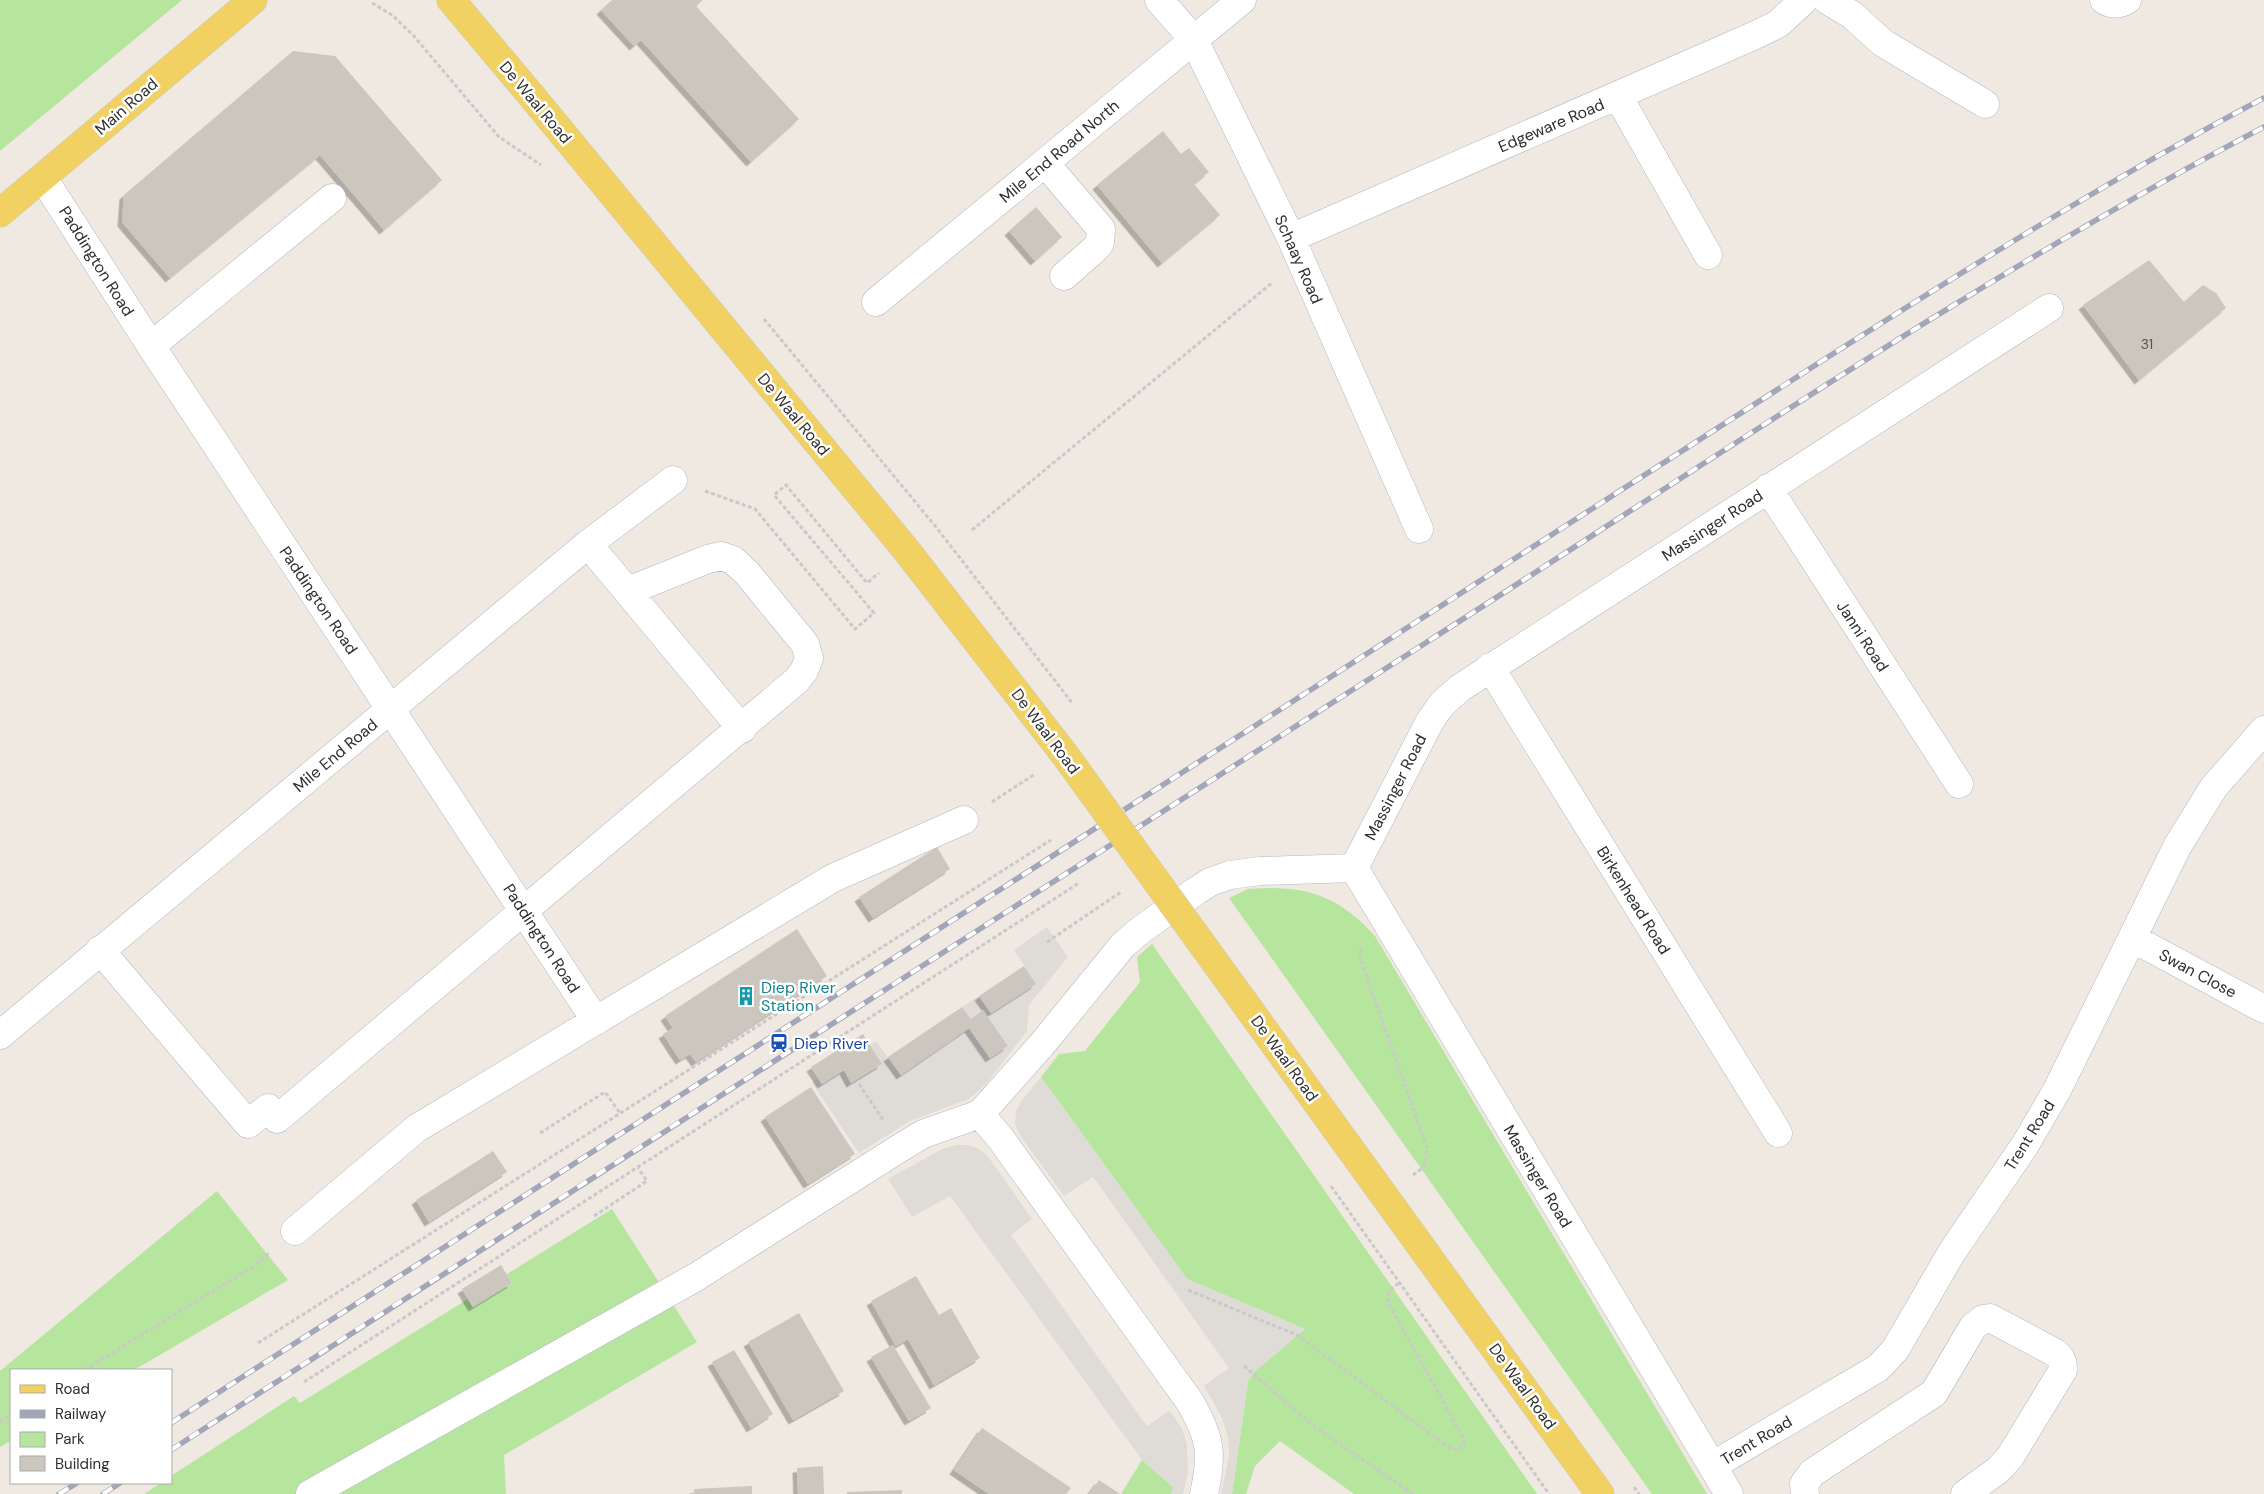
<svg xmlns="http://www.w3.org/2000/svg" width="2264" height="1494" viewBox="0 0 2264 1494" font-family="'DM Sans',sans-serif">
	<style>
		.green { fill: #b6e59e }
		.plaza { fill: #dfdcd8 }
		.building { fill: #cbc7bf; filter: url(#shadow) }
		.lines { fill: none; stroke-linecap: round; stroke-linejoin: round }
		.minor-casing { stroke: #b4b7c1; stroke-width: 29 }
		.major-casing { stroke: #c9c9c9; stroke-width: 29 }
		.path { stroke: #c9c9c9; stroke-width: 3; stroke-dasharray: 4 2.5; stroke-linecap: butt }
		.minor { stroke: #fff; stroke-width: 28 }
		.major { stroke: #f2d163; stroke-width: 28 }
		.rail-casing { stroke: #a3a6b8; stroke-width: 5.5 }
		.rail { stroke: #fff; stroke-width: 4; stroke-dasharray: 11; stroke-linecap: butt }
		.major-bridge-casing { stroke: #c9c9c9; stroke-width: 29; stroke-linecap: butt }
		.path-bridge { stroke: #c9c9c9; stroke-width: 3; stroke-dasharray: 4 2.5; stroke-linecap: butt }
		.major-bridge { stroke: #f2d163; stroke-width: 28 }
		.labels { text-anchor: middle; stroke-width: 5; stroke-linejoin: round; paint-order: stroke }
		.number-label { font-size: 14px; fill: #555452 }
		.street-label { font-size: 16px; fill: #2e2e2e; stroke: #fff }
		.culture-label { font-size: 16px; fill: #0d838f; stroke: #fff; text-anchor: start }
		.transit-label { font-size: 16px; fill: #164399; stroke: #fff; text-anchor: start }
	</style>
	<defs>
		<filter id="shadow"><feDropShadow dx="-4.5" dy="4.5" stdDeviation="0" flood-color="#0004"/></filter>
	</defs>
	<rect width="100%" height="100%" fill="#efe9e1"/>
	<!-- green -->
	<path class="green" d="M0,0H182L0,151Z
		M1268,888C1316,888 1343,901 1375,936L1707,1494H1652L1229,898L1248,889Z
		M1152,944L1537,1494H1354L1280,1441L1255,1466L1246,1494H1232L1248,1381L1254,1372L1305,1329L1187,1279L1041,1077L1059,1054L1085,1051L1140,982L1137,957Z
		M217,1191L288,1280L134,1370H11V1441L0,1447V1371Z
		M612,1209L697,1342L504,1455L506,1494H144L161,1483H171V1476L294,1396L300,1403L468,1299L473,1307L512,1283L507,1274Z
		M1142,1460L1173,1487L1171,1494H1121Z"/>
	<!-- plaza -->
	<path class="plaza" d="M1047,927L1068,957L1029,1005L1027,1031L986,1084L969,1099L910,1121L859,1153L812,1083L819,1078L822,1084L844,1070L851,1082L882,1064L870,1045L876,1041L901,1075L969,1028L990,1058L1008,1046L983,1010L971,1019L962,1007L979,996L992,1013L1036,984L1014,950Z
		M1041,1077L1187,1279L1305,1329L1254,1372L1248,1381L1232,1494H1221L1229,1456L1228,1437L1222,1418L1204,1386L1229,1368L1093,1177L1064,1196L1021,1137L1015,1124L1016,1111L1022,1100Z
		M956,1145H967L977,1148L987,1155L1032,1219L1011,1235L1147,1426L1169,1411L1173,1415L1182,1429L1187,1444L1188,1473L1183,1494H1171L1173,1487L1142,1460L950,1196L912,1217L888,1179L942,1149Z"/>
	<!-- building -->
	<path class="building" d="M612,0H703L696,6L799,119L751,162L641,40L634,46L601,10Z
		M293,51L335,56L442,180L384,230L320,155L170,278L122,222L124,195Z
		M1163,131L1181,154L1189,148L1209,172L1194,184L1220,215L1162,263L1097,185Z
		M1036,207L1062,237L1035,261L1009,231Z
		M2149,260L2184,302L2203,285L2216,293L2226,308L2139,380L2083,305Z
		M937,847L950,869L873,918L859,897Z
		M797,929L827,976L696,1062L690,1054L680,1060L663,1034L673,1028L665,1016Z
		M1024,966L1036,984L991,1013L979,996Z
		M962,1007L971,1019L983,1010L1008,1046L990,1058L969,1028L901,1075L888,1057Z
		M863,1034L882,1064L851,1083L844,1070L822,1084L811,1067Z
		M811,1087L855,1154L808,1184L765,1117Z
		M493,1151L507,1172L429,1222L416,1200Z
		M501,1265L512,1283L473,1307L462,1289Z
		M916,1276L939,1315L951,1308L980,1358L934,1385L908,1339L896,1346L871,1301Z
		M799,1313L844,1391L793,1420L748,1342Z
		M893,1345L931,1408L909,1421L871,1357Z
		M734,1350L773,1414L751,1428L712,1362Z
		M982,1428L1071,1488L1066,1494H989L954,1470Z
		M823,1466L824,1494H798L797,1468Z
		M1099,1480L1120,1494H1089Z
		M752,1486V1494H694V1489Z
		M902,1490V1494H847V1492Z"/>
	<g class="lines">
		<!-- minor casing -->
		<g class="minor-casing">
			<path id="minor" d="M1159,0L1194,40L1291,238L1419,529
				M1827,0L1852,15L1883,43L1985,104
				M2104,0C2112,5 2119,5 2127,0
				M1618,96L1708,255
				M1045,163L1101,229L1100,243L1096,248L1064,276
				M43,178L151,346L596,1021
				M1291,238L1751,37L1778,24L1804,0
				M876,302L1242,0
				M151,346L332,198
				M1768,488L1959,784
				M588,544L742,729
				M1490,667L1778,1133
				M2132,938L2264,1009
				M100,950L248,1124L268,1108L277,1119L796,681L804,671L809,658L805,644L747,573L733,560L721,556L708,559L628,591
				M0,1035L588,544L673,480
				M980,1114L1001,1139L1190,1402C1211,1439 1213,1453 1204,1494
				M295,1231L417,1128L833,878L964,820
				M1712,1466L1878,1368L1895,1350L1952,1252L2025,1145L2057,1090L2178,845L2214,787L2264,730
				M310,1494L696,1277L900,1148L923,1134L980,1114L1044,1042L1123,945L1142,929L1196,891L1210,882L1230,875L1260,871L1354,868
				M1729,1494L1354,868L1430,721L1442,704L1460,688L2049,308
				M1805,1494L1804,1484L1812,1473L1934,1393L1973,1327L1983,1319L1990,1318L2054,1352C2061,1357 2063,1361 2063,1370L2010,1457L1998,1470L1965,1494"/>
		</g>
		<!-- major casing -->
		<g class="major-casing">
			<path id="major" d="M451,0L530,94
				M0,213L253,0
				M1244,1002L1600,1494"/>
		</g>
		<!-- path -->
		<path class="path" d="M372,3L392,15L413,35L499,137L541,165
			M705,491L755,509L855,629L874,613L774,495L786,485L867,583L879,573
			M972,530L1273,282
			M992,802L1035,774
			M1047,942L1121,892
			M1361,948L1360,958L1427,1148L1424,1167L1413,1175
			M859,1084L883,1120
			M540,1133L605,1092L620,1113
			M1331,1186L1549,1494
			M594,1216L647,1181L638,1168
			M1188,1290L1297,1335L1451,1449L1458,1450L1464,1445V1439L1387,1301L1389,1291L1399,1283
			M258,1343L1051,840
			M1244,1366L1315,1427L1413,1494
			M84,1370L254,1266L270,1252
			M304,1382L1079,883
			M0,1422L11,1415
			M1634,1487L1639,1494"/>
		<!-- minor -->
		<use href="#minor" class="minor"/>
		<!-- major -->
		<use href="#major" class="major"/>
		<!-- rail casing -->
		<g class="rail-casing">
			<path id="rail" d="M171,1423L1828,357C1971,266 2114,177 2264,98
				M171,1450C589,1179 1008,911 1427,642C1703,466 1974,280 2264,127
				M59,1494L77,1483
				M103,1494L120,1483"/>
		</g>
		<!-- rail -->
		<use href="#rail" class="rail"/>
		<!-- major-bridge casing -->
		<g class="major-bridge-casing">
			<path id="major-bridge" d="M530,94L907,551L1065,755L1244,1002"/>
		</g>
		<!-- path-bridge -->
		<path class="path-bridge" d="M764,319L936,527L1073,704"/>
		<!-- major-bridge -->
		<use href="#major-bridge" class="major-bridge"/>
	</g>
	<!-- icons -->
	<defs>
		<g id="building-bare" transform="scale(1.5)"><path d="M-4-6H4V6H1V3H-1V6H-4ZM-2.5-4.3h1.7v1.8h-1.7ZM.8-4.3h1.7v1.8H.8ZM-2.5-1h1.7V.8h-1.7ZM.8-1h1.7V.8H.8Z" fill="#0f9aa8" stroke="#fff" stroke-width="2.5" paint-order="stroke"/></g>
		<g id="station-bare" transform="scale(1.5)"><path d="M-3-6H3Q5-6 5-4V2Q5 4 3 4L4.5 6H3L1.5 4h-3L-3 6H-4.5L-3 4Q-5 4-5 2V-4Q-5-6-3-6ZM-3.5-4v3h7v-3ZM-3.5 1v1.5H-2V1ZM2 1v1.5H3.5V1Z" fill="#1a4fb4" stroke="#fff" stroke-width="2.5" paint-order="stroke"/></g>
	</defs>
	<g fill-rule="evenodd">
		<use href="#building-bare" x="746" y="996"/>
		<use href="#station-bare" x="779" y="1043"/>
	</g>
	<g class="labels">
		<!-- number labels -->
		<g class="number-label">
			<text x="2147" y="349">31</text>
		</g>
		<!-- street labels -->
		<g class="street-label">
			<text transform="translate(536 102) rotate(50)" y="6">De Waal Road</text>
			<text transform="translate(126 106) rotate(-41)" y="6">Main Road</text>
			<text transform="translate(1551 125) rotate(-23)" y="6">Edgeware Road</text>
			<text transform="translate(1059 151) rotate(-40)" y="6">Mile End Road North</text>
			<text transform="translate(1299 259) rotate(66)" y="6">Schaay Road</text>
			<text transform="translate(97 261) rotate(58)" y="6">Paddington Road</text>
			<text transform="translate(794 414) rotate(50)" y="6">De Waal Road</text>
			<text transform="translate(1712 525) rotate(-33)" y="6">Massinger Road</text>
			<text transform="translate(319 600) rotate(56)" y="6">Paddington Road</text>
			<text transform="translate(1863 636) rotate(57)" y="6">Janni Road</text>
			<text transform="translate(1046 731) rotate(53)" y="6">De Waal Road</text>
			<text transform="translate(335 755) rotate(-40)" y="6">Mile End Road</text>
			<text transform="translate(1395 787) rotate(-63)" y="6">Massinger Road</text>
			<text transform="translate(1634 900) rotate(58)" y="6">Birkenhead Road</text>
			<text transform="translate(542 938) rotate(57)" y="6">Paddington Road</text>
			<text transform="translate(2198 973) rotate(28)" y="6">Swan Close</text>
			<text transform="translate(1285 1058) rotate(54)" y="6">De Waal Road</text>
			<text transform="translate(2029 1135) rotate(-58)" y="6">Trent Road</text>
			<text transform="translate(1538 1176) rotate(59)" y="6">Massinger Road</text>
			<text transform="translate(1523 1386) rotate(54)" y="6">De Waal Road</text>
			<text transform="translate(1756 1440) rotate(-31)" y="6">Trent Road</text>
		</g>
		<!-- culture labels -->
		<g class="culture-label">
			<text x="761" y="993">Diep River<tspan x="761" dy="18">Station</tspan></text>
		</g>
		<!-- transit labels -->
		<g class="transit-label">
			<text x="794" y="1049">Diep River</text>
		</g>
	</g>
	<!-- legend -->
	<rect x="10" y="1369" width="162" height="115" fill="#ffffff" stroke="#ababab"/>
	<rect x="20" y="1385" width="25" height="8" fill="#f2d163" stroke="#ababab"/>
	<text x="55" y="1394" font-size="15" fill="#2e2e2e">Road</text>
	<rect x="20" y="1410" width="25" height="8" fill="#a3a6b8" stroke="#ababab"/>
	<text x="55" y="1419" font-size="15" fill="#2e2e2e">Railway</text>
	<rect x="20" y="1432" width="25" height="15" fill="#b6e59e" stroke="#ababab"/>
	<text x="55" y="1444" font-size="15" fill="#2e2e2e">Park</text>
	<rect x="20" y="1456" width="25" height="15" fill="#cbc7bf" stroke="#ababab"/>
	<text x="55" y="1469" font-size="15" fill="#2e2e2e">Building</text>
</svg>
